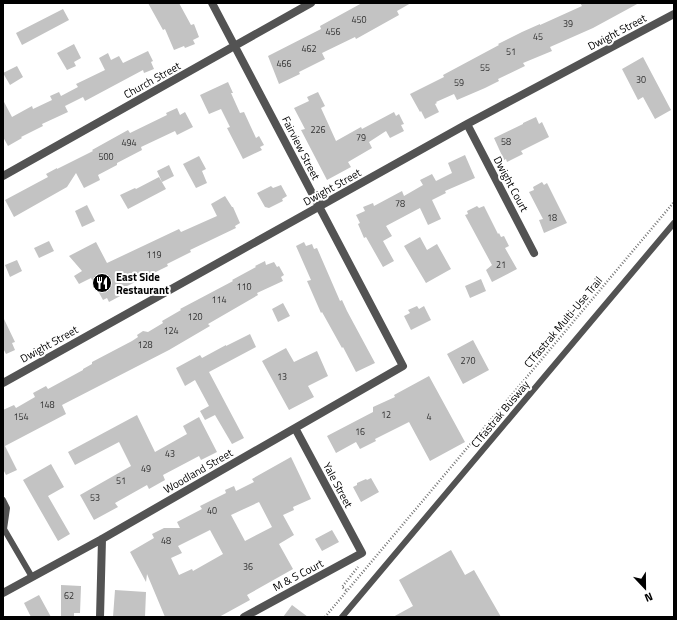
<svg xmlns="http://www.w3.org/2000/svg" width="677" height="620" viewBox="0 0 677 620" font-family="'Titillium Web',sans-serif">
	<style>
		.building { fill: #c3c3c3; fill-rule: evenodd }
		.lines { fill: none; stroke-linecap: round; stroke-linejoin: round }
		.path { stroke: #757575; stroke-width: 2.5; stroke-dasharray: 1 2; stroke-linecap: butt }
		.lane { stroke: #535353; stroke-width: 6 }
		.street { stroke: #535353; stroke-width: 8 }
		.labels { text-anchor: middle; stroke-width: 4; stroke-linejoin: round; paint-order: stroke }
		.number-label { font-size: 9px; fill: #313131 }
		.street-label { font-size: 11px; fill: #000; stroke: #fff }
		.poi-label { font-size: 11px; font-weight: bold; fill: #000; stroke: #fff; text-anchor: start }
	</style>
	<rect width="100%" height="100%" fill="#fff"/>
	<!-- building -->
	<path class="building" d="M148,3H179L191,25L194,24L199,37L193,40L195,44L185,48L184,46L174,50L165,29L163,30Z
		M362,3H411L397,11L399,15L356,39L355,37L322,53L325,59L299,72L300,74L279,84L268,56L321,29L320,26Z
		M580,3H639L593,28L550,47L552,51L523,63L525,66L498,79L499,81L485,88L457,100L454,94L436,102L437,103L435,104L439,112L425,119L421,111L420,112L410,94L444,77L443,75L499,45L498,44L522,32L540,24V25L582,6Z
		M63,9L69,20L22,45L16,33Z
		M74,44L81,58L74,62L76,66L67,70L57,53Z
		M148,51L153,61L151,62L154,69L144,73L143,70L85,101L83,97L65,106L68,112L42,124L43,126L21,137L22,138L8,146L3,137V100L12,117L32,106L33,109L52,100L50,96L59,92L61,96L78,87L76,84L105,70L99,58L108,53L111,60L119,56L123,63Z
		M643,57L671,110L655,119L643,97L638,100L622,69Z
		M17,66L23,77L10,85L3,73Z
		M228,82L233,93H231L240,113L244,112L256,138L259,136L264,145L260,147L262,150L243,159L227,128L230,127L221,109L209,114L200,95Z
		M318,92L325,106L321,108L336,141L361,127L362,129L394,112L396,116L399,114L404,124L401,125L404,131L390,138L386,131L369,142L372,148L348,162L351,167L327,180L301,130L305,129L294,108L309,101L307,97Z
		M177,108L180,115L185,112L193,127L177,135L175,131L141,147L142,150L117,163V165L98,175L100,180L84,188L76,173L67,187L14,217L5,200L48,177L46,174L57,168V169L93,151L92,150L128,130L130,133L167,115L166,113Z
		M536,117L539,124L542,122L549,137L521,151L523,154L507,162L506,159L504,160L494,138L523,124V123Z
		M465,155L475,178L445,191L446,193L432,200L441,219L428,225L420,208L386,226L392,236L383,241L394,261L383,267L366,237L364,238L358,224L360,223L356,215L365,211L363,207L373,203L374,206L402,191L404,196L423,185L420,180L432,174L436,181L452,173L448,163Z
		M199,156L206,169L202,171L207,183L196,188L183,164Z
		M169,165L174,176L162,182L157,171Z
		M159,177L166,189L128,209L120,195L135,188L136,189Z
		M542,182L544,185L547,183L567,223L544,233L539,220L543,219L529,192L534,190L533,187Z
		M281,185L287,196L282,199L283,201L269,208L265,207L257,193L271,186L273,188Z
		M225,196L232,207H233L240,223L235,226L236,228L190,250L191,252L167,264L168,266L121,289L124,294L109,302L107,298L103,300L91,278L79,284L74,276L82,271L69,256L96,242L107,263L179,229L181,232L217,216L211,204Z
		M87,205L95,221L82,227L75,211Z
		M477,206L479,208L484,206L498,234L499,233L501,237L504,236L509,246L505,248L517,269L492,282L486,270L492,265L465,215L468,214L467,211Z
		M420,237L427,250L437,244L451,269L426,283L404,246Z
		M49,241L54,251L39,258L34,248Z
		M304,242L306,246L312,244L314,249L317,248L340,301L342,300L347,311L375,363L356,372L343,347L342,348L322,312L321,313L307,281L311,280L296,246Z
		M17,260L22,271L10,277L5,265Z
		M265,261L266,265L274,262L277,267L279,266L284,275L281,277L283,281L257,293L258,295L208,324L210,326L169,350L62,405L66,414L5,446L17,470L6,475L3,469V410L14,405L16,408L35,397L33,393L46,386L48,389L83,370V369L92,364V362L132,341L138,337L137,335L143,331L148,332L163,323L162,321L181,310L180,309L233,281L232,280L256,267L255,266Z
		M481,279L486,291L470,298L465,286Z
		M283,303L290,316L278,322L272,309Z
		M417,306L419,309L424,306L431,320L411,330L404,316L410,313L408,310Z
		M3,317L15,342L12,343L15,350L6,354L3,348Z
		M250,334L256,347L209,372L244,438L232,444L215,415L205,420L200,411L209,406L195,380L185,386L176,368L200,355L202,358L226,345V346Z
		M473,340L489,370L463,384L447,354Z
		M286,348L294,362L317,351L328,376L308,386L314,397L289,410L262,361Z
		M429,376L465,442L430,461L409,422L375,439L376,441L360,449L356,442L336,453L327,436L373,412V407L395,397L394,395Z
		M137,415L155,452L187,434L183,426L199,417L217,452L201,460L199,456L163,475L165,480L149,489L147,485L115,503L118,507L94,520L80,495L131,466L119,442L75,465L68,452Z
		M291,457L311,499L293,507L294,510L283,515L294,535L279,544L293,569L247,595L250,600L219,617H165L147,574L146,582L130,552L154,538L152,534L164,528H180L177,522L202,509L200,506L226,493L225,490L234,486L236,491L254,482L252,479ZM259,502L272,527L245,541L231,515ZM210,530L223,554L193,571L192,569L179,575L171,558L182,553L178,546Z
		M51,464L64,487L48,496L70,534L58,541L23,480Z
		M371,478L379,492L361,502L353,487L357,485V483L366,479L367,480Z
		M332,530L339,542L322,551L315,539Z
		M451,550L465,575L474,570L501,617H393L413,606L399,580Z
		M61,585L81,586L80,613H74V617H61Z
		M115,590L146,592L145,617H113Z
		M39,595L51,617H31L24,603Z
		M292,605L308,617H283Z"/>
	<g class="lines">
		<!-- path -->
		<path class="path" d="M346,590L342,587L358,567
			M325,617L674,202"/>
		<!-- lane -->
		<path class="lane" d="M3,500L7,508L4,529L32,577
			M342,617L674,223"/>
		<!-- street -->
		<path class="street" d="M467,124L534,253
			M3,176L311,3
			M3,383L467,124L674,14
			M3,593L102,539L403,366L212,3
			M100,617L102,539
			M244,617L362,553L295,428"/>
	</g>
	<!-- icons -->
	<defs>
		<g id="restaurant-disc" transform="scale(1)"><circle r="9.5" fill="#000" stroke="#fff"/><path d="M-5-6h1v4h1v-4h1v4h1v-4h1v5L-1.5 .5V6h-2V.5L-5-1ZM5-6V6H3V1.5H1.5Q1.5-4 5-6Z" fill="#fff"/></g>
	</defs>
	<g fill-rule="evenodd">
		<use href="#restaurant-disc" x="102" y="283"/>
	</g>
	<g class="labels">
		<!-- number labels -->
		<g class="number-label">
			<text x="359" y="23">450</text>
			<text x="568" y="27">39</text>
			<text x="333" y="35">456</text>
			<text x="538" y="40">45</text>
			<text x="309" y="52">462</text>
			<text x="511" y="55">51</text>
			<text x="284" y="67">466</text>
			<text x="485" y="71">55</text>
			<text x="641" y="83">30</text>
			<text x="459" y="86">59</text>
			<text x="318" y="133">226</text>
			<text x="361" y="141">79</text>
			<text x="506" y="145">58</text>
			<text x="129" y="146">494</text>
			<text x="106" y="160">500</text>
			<text x="400" y="207">78</text>
			<text x="552" y="221">18</text>
			<text x="154" y="258">119</text>
			<text x="501" y="268">21</text>
			<text x="244" y="290">110</text>
			<text x="219" y="303">114</text>
			<text x="195" y="320">120</text>
			<text x="171" y="334">124</text>
			<text x="145" y="348">128</text>
			<text x="468" y="364">270</text>
			<text x="282" y="380">13</text>
			<text x="47" y="408">148</text>
			<text x="386" y="418">12</text>
			<text x="21" y="420">154</text>
			<text x="429" y="420">4</text>
			<text x="360" y="435">16</text>
			<text x="170" y="457">43</text>
			<text x="146" y="472">49</text>
			<text x="121" y="484">51</text>
			<text x="95" y="501">53</text>
			<text x="212" y="514">40</text>
			<text x="166" y="544">48</text>
			<text x="248" y="570">36</text>
			<text x="69" y="599">62</text>
		</g>
		<!-- street labels -->
		<g class="street-label">
			<text transform="translate(617 32) rotate(-28)" y="4">Dwight Street</text>
			<text transform="translate(152 80) rotate(-29)" y="4">Church Street</text>
			<text transform="translate(301 148) rotate(63)" y="4">Fairview Street</text>
			<text transform="translate(511 184) rotate(62)" y="4">Dwight Court</text>
			<text transform="translate(332 187) rotate(-29)" y="4">Dwight Street</text>
			<text transform="translate(563 322) rotate(-50)" y="4">CTfastrak Multi-Use Trail</text>
			<text transform="translate(49 344) rotate(-29)" y="4">Dwight Street</text>
			<text transform="translate(500 414) rotate(-50)" y="4">CTfastrak Busway</text>
			<text transform="translate(198 471) rotate(-30)" y="4">Woodland Street</text>
			<text transform="translate(338 485) rotate(62)" y="4">Yale Street</text>
			<text transform="translate(298 575) rotate(-28)" y="4">M &amp; S Court</text>
		</g>
		<!-- poi labels -->
		<g class="poi-label">
			<text x="116" y="281">East Side<tspan x="116" dy="13">Restaurant</tspan></text>
		</g>
	</g>
	<!-- border -->
	<rect width="677" height="620" fill="none" stroke="#000000" stroke-width="8"/>
	<!-- north arrow -->
	<g transform="translate(645 588) rotate(158)" stroke="#ffffff" stroke-width="3" paint-order="stroke">
	<path d="M0-3L7 15L0 10L-7 15Z" fill="#000000"/>
	<text y="-6" font-size="11" font-weight="bold" text-anchor="middle" fill="#000000">N</text>
	</g>
</svg>
